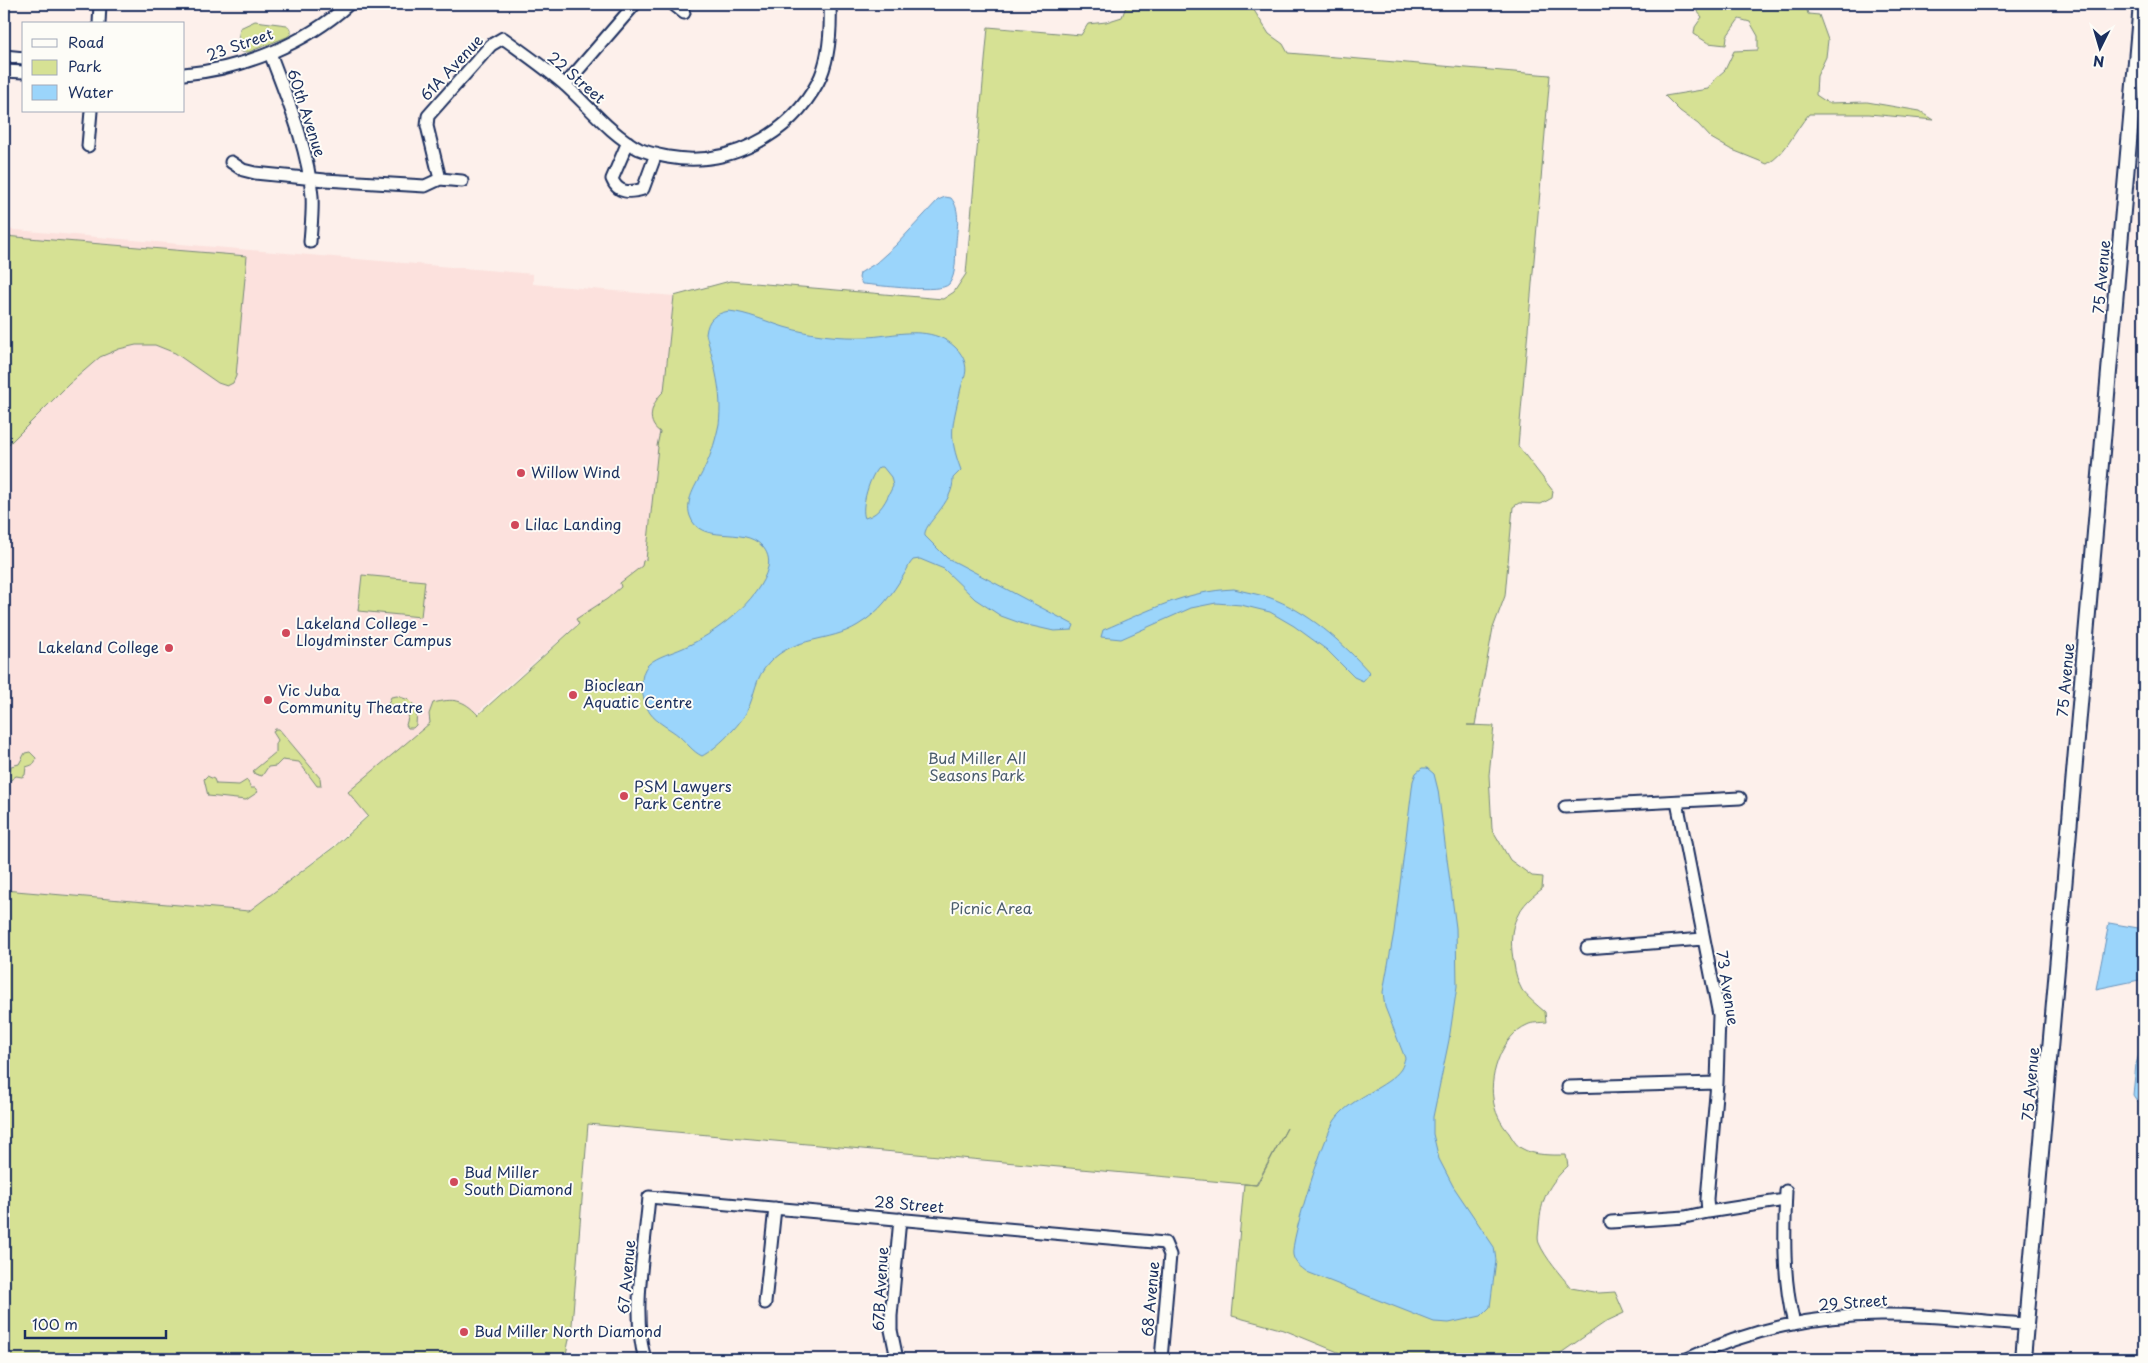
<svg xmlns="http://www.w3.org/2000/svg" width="2148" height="1363" viewBox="0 0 2148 1363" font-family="'Playpen Sans',sans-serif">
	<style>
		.built { fill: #fce1dd }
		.green { fill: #d6e194; stroke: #788879 }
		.water { fill: #9bd5fb; stroke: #6893bc; fill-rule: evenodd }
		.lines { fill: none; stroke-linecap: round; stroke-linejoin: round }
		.minor-casing { stroke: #1b2f5e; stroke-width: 15 }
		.major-casing { stroke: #1b2f5e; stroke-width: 18 }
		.minor { stroke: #fdfcf7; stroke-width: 11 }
		.major { stroke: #fdfcf7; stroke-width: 14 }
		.poi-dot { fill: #d1495b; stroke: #fdfcf7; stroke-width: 2 }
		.labels { text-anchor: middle; stroke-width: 4; stroke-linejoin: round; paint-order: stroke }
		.street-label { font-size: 15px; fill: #1b2f5e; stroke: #fdfcf7 }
		.poi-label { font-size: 15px; fill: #1b2f5e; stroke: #fdfcf7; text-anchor: start }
		.park-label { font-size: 15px; fill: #4a5c6c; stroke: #fdfcf7 }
	</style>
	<rect width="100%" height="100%" fill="#fdf0eb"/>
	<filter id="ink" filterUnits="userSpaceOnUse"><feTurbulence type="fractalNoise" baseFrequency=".02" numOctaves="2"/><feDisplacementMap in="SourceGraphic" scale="10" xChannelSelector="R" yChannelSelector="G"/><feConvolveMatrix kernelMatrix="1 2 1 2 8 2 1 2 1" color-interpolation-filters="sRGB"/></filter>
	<g filter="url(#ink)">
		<!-- built -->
		<path class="built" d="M4,229L533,274V284L674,296L646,565L490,701L333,846L249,911L4,890Z"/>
		<!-- green -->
		<path class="green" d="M1127,4H1250L1269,34L1283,44L1288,53L1550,75L1518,446L1553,491L1552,498L1541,504L1519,503L1513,507L1505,596L1493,628L1475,725H1467L1494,726L1489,775L1492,829L1510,860L1532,876L1543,877L1542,889C1514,909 1507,931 1514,964C1515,972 1518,983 1522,990C1528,998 1537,1005 1545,1012L1546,1022C1540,1023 1532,1022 1527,1025C1503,1035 1489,1074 1493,1098C1494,1111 1501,1124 1509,1133C1512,1138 1516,1145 1521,1148C1534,1156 1552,1155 1566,1155L1568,1166C1548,1185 1541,1199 1539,1227C1539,1232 1537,1238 1539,1243C1546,1259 1560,1274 1571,1288L1599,1293L1615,1292L1624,1313L1607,1321L1552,1359H1355L1284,1330L1232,1316L1244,1184L1257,1185L1287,1128L1256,1185L588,1124L572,1325L565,1359H4V890L249,911L334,847L368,816L348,792L430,723L429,714L433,703C454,698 463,699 478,715L579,624L576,619L607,599L621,587L620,583L642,566L643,561L646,560L658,447L657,446L660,432C644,421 653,401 664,391L674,296L730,281L943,299L954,292L966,274L988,27L1081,35L1088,24L1106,22L1122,17Z
			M1691,4H1805L1808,14L1819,15L1828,40L1826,57L1817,76L1816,95L1828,103L1867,102L1920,111L1934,120L1869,114H1809C1794,131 1787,153 1767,164L1730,149L1711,138L1698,124L1680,111L1665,96L1708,89L1717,77L1725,70L1734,51L1758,50V36L1750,22L1739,19L1727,36L1726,45L1708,43L1694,34L1695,27L1702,17Z
			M255,21L287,25L291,30V34L287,37L249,52H241L237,47L240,28Z
			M4,236L247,256L236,376L233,383L227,386L218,383L175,353L155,345H136L119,349L100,357L69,384L4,449Z
			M362,575L425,581L421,617L358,611Z
			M397,696L409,700L417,708L416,725L413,728H408L406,725L409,714L405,709L388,704L391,697Z
			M275,729H279L320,778L321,786H317L299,762L282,760L276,766L268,767L262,776L255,774L253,771L276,752V744L278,740L273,732Z
			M30,752L36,758C35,765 32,765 26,767L25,775L22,777L16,776L4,785V778L10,773L11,766L19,764L25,753Z
			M207,776L214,779L216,784L239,785L247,780L251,788H255L258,792L246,800L208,796L204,779Z"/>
		<!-- water -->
		<path class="water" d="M945,197L951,198C961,210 957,228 956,243C955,255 957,274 949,284C941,294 878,285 862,284L859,278L860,273L876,263L896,245L938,200Z
			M729,311C748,313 765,321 784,327C811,335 838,338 867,337C890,336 916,328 939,337C950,341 962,351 965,363C968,375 962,381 960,392C952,427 948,435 961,470L953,478C954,504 922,524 925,536L947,558L959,564L1074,625L1072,630L1054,631L1023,624L1001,616L975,599L944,569L920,559L913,560C909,564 908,568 905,573C891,595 881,611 858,625C829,643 795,635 769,663C754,679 756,693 747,711C741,724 716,749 702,756C693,752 687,743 679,736C671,729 657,723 650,713C642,701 637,675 649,664C658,656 672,653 683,648C713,635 760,601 768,567C770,559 767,551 762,546C743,525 700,546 690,516C684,499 699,481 705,467C712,453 716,438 719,424C723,393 714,364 706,334C708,319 714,314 729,311ZM879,467H883L891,477L893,486C886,500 881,514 865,518C860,508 870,475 879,467Z
			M1234,589C1246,592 1257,594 1268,597C1308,611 1342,642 1370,673L1363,681L1354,677L1327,650L1294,626L1270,612L1241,605L1216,603L1191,608L1121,639L1101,637L1103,630C1148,611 1185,591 1234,589Z
			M1422,768H1427L1434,774L1438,790L1456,928L1457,986L1449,1040L1433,1117V1134L1439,1159L1453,1186L1494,1247L1496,1260L1490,1307L1481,1316L1449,1323L1434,1322L1307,1272C1301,1267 1295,1264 1293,1255C1290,1240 1325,1134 1335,1120C1351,1097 1389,1087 1401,1069C1403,1066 1404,1061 1405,1058L1385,1007L1383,992L1394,932L1413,781L1416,773Z
			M2109,923L2144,929V979L2096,989Z
			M2144,1039V1111L2133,1095L2136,1064Z"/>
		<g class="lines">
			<!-- minor casing -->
			<g class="minor-casing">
				<path id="minor" d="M673,4L684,13
					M99,24L100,4
					M270,53C287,99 308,147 312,196C313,211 311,227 310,242
					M4,56L24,58
					M4,71L24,72
					M184,74C243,69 305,44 349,4
					M565,85L635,4
					M628,142L612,179C618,194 630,193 643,189L656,154
					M88,146L91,111
					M231,162L243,170L255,173L325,180L425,186L440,179L462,181
					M440,179L427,126L428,116L491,45L503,38C524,53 545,68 564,84C587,104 611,135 639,149C648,153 659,155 668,157C728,168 790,135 818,82C830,59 831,29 830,4
					M1677,802L1719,1015L1717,1083L1707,1199L1708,1212
					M1565,807L1740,798
					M1587,948L1703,939
					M1568,1087L1717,1083
					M1786,1191C1784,1235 1783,1280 1794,1324
					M1611,1222L1685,1217L1708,1212L1785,1200
					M765,1303L775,1208
					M645,1359C631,1312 645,1247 649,1197L1165,1243L1170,1255L1161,1359
					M897,1359L891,1330V1316L900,1219
					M1687,1359C1748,1330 1818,1314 1886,1315C1933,1315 1980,1321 2026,1324"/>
			</g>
			<!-- major casing -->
			<g class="major-casing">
				<path id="major" d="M2023,1359L2141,4"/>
			</g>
			<!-- minor -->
			<use href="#minor" class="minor"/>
			<!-- major -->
			<use href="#major" class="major"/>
		</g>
	</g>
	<!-- markers -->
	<g class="poi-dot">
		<circle cx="521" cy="473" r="5"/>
		<circle cx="515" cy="525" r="5"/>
		<circle cx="286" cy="633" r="5"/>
		<circle cx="169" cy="648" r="5"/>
		<circle cx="573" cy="695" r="5"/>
		<circle cx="268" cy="700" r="5"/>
		<circle cx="624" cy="796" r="5"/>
		<circle cx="454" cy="1182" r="5"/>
		<circle cx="464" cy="1332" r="5"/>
	</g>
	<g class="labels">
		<!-- street labels -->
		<g class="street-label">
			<text transform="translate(240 45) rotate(-19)" y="5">23 Street</text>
			<text transform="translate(452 68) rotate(-47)" y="5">61A Avenue</text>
			<text transform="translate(576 78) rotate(41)" y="5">22 Street</text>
			<text transform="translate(306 113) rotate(72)" y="5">60th Avenue</text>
			<text transform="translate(2102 277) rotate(-85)" y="5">75 Avenue</text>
			<text transform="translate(2066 680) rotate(-85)" y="5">75 Avenue</text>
			<text transform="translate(1727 988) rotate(81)" y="5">73 Avenue</text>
			<text transform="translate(2031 1084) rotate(-85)" y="5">75 Avenue</text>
			<text transform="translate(909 1205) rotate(5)" y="5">28 Street</text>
			<text transform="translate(627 1277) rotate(-85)" y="5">67 Avenue</text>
			<text transform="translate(881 1289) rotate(-87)" y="5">67B Avenue</text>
			<text transform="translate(1151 1299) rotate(-85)" y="5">68 Avenue</text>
			<text transform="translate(1853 1303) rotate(-4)" y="5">29 Street</text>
		</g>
		<!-- poi labels -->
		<g class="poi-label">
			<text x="531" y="478">Willow Wind</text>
			<text x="525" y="530">Lilac Landing</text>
			<text x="296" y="629">Lakeland College -<tspan x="296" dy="17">Lloydminster Campus</tspan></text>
			<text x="159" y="653" text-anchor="end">Lakeland College</text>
			<text x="583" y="691">Bioclean<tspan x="583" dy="17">Aquatic Centre</tspan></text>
			<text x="278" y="696">Vic Juba<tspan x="278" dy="17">Community Theatre</tspan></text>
			<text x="634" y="792">PSM Lawyers<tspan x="634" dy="17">Park Centre</tspan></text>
			<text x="464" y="1178">Bud Miller<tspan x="464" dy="17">South Diamond</tspan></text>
			<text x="474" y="1337">Bud Miller North Diamond</text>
		</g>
		<!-- park labels -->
		<g class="park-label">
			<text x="977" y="764">Bud Miller All<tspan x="977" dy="17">Seasons Park</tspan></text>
			<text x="991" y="914">Picnic Area</text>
		</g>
	</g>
	<!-- margin -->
	<rect width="2148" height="1363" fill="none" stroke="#fdfcf7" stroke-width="20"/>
	<rect x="10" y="10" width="2128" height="1343" fill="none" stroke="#1b2f5e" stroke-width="2" filter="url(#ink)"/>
	<!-- legend -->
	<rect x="22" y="22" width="162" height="90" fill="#fdfcf7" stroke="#a3aaba"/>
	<rect x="32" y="39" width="25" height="8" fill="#fdfcf7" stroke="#a3aaba"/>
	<text x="68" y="48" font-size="15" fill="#1b2f5e">Road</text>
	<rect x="32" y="60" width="25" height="15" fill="#d6e194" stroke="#a3aaba"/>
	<text x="68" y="72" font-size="15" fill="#1b2f5e">Park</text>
	<rect x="32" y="85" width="25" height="15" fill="#9bd5fb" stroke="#a3aaba"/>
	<text x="68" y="98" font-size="15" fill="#1b2f5e">Water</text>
	<!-- north arrow -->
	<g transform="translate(2100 48) rotate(185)" stroke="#fdfcf7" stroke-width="4" paint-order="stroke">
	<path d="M0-4L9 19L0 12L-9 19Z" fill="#1b2f5e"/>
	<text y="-8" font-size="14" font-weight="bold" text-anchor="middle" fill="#1b2f5e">N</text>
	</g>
	<!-- scale -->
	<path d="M25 1330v8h141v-8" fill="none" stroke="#1b2f5e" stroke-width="2.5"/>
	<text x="32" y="1330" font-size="15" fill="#1b2f5e" stroke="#fdfcf7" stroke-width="4" paint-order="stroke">100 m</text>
</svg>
